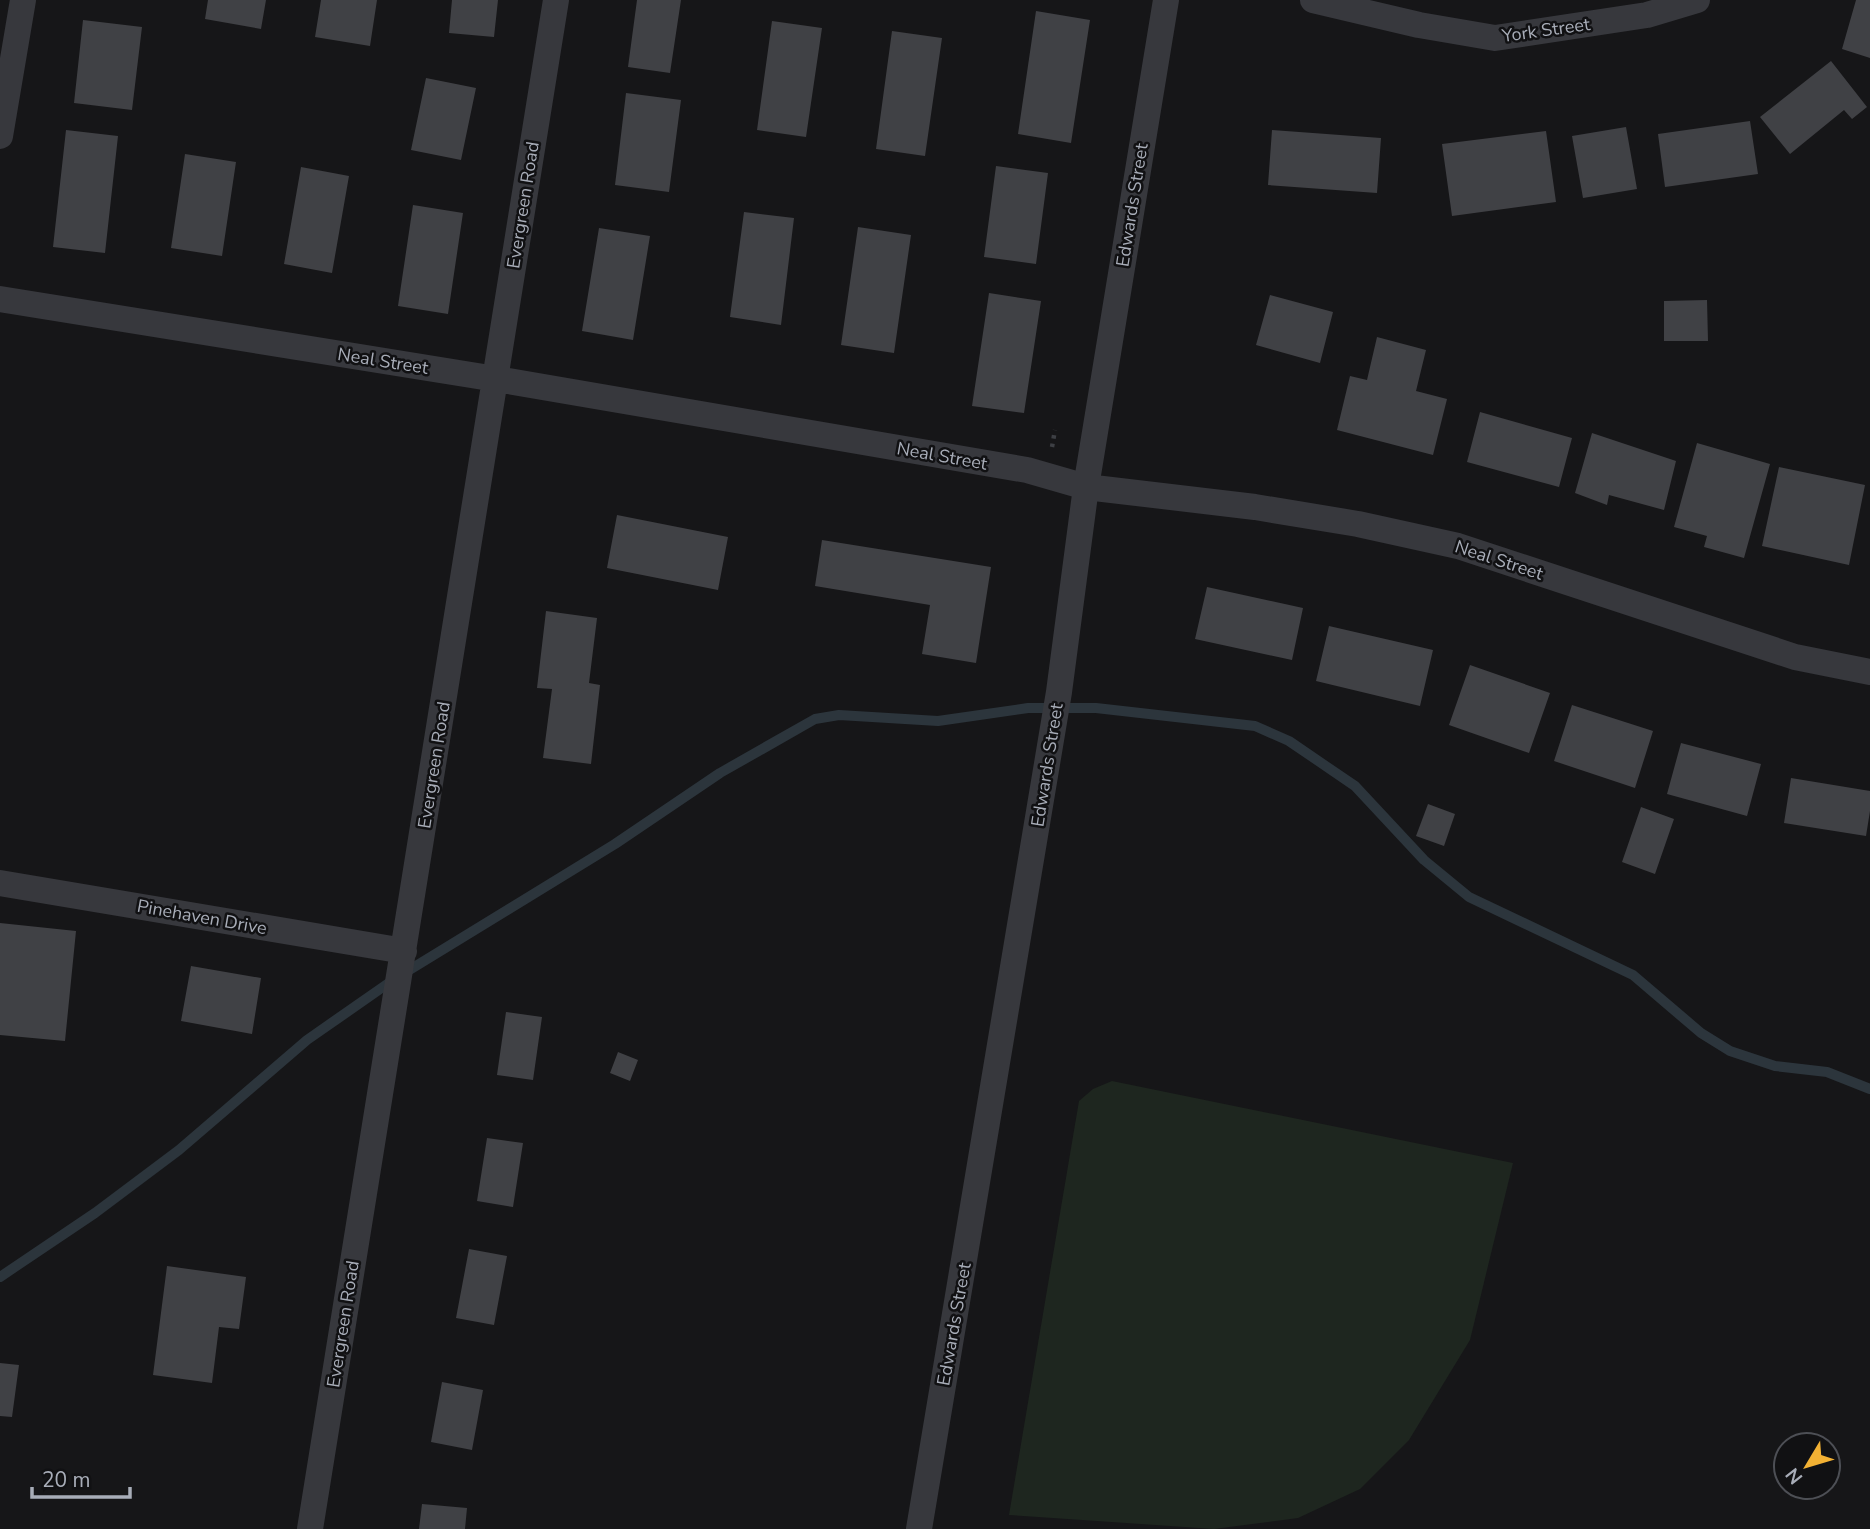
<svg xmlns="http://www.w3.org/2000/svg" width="1870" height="1529" viewBox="0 0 1870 1529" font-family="'Nunito Sans',sans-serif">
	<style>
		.green { fill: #1e261f }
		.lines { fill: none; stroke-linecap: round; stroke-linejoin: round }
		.stream { stroke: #2c353c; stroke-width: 10 }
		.building { fill: #404145 }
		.path { stroke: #3d3f44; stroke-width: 4.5; stroke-dasharray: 3.5 5; stroke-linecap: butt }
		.street { stroke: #37383d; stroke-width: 26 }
		.labels { text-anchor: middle; stroke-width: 5; stroke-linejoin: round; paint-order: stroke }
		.street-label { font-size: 18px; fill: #a8adb8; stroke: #111113 }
	</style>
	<rect width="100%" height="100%" fill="#161618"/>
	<!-- green -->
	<path class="green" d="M1112,1081L1513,1163L1470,1340L1409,1440L1360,1489L1298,1518L1214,1529L1009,1515L1079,1101L1093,1089Z"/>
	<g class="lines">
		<!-- stream -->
		<path class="stream" d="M0,1277L95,1213L179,1150L307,1040L393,980L615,844L720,773L815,719L839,715L938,721L1028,708H1096L1255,726L1289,741L1355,786L1424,860L1469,897L1633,975L1701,1033L1730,1051L1775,1066L1827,1072L1870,1089"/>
	</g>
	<!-- building -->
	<path class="building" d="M208,0H266L261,29L205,19Z
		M321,0H377L370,46L315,37Z
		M452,0H498L494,37L449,33Z
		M637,0H681L670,73L628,67Z
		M1856,0H1870V58L1842,49Z
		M1036,11L1090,20L1071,143L1018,134Z
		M83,20L142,27L132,110L74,103Z
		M772,21L822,28L806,137L757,130Z
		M892,31L942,38L925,156L876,149Z
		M1831,61L1867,107L1852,119L1844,110L1790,154L1760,117Z
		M426,78L476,88L461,160L411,150Z
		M626,93L681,100L669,192L615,185Z
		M1750,121L1758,174L1665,187L1658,134Z
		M1626,127L1637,189L1583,198L1572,136Z
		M66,130L118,136L105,253L53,247Z
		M1272,130L1381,138L1377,193L1268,185Z
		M1546,131L1556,202L1452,216L1442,144Z
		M185,154L236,162L222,256L171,248Z
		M996,166L1048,173L1036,264L984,257Z
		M301,167L349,176L332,273L284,264Z
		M413,205L463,213L448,314L398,306Z
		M744,212L794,218L781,325L730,317Z
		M858,227L911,235L894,353L841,345Z
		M599,228L650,236L633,340L582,331Z
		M989,293L1041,301L1024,413L972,406Z
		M1270,295L1333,312L1320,363L1256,345Z
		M1707,300L1708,341H1664V301Z
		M1377,337L1426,350L1416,391L1447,399L1433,455L1337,430L1350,376L1367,380Z
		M1480,412L1572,438L1559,487L1467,462Z
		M1592,433L1676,461L1664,510L1609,495L1607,505L1575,493Z
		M1697,443L1770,464L1744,558L1704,547L1707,536L1674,527Z
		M1779,467L1865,485L1849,565L1762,546Z
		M617,515L728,537L718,590L607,568Z
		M822,540L991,567L976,663L922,654L930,605L815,586Z
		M1207,587L1303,608L1292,660L1195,639Z
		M546,611L597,618L589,683L600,685L591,764L543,758L552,689L537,688Z
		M1329,626L1433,650L1420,706L1316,681Z
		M1470,665L1550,693L1529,753L1449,725Z
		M1572,705L1653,731L1635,788L1554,761Z
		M1681,743L1761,764L1747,816L1667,794Z
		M1791,778L1870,791V811L1866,836L1784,823Z
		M1428,804L1455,814L1444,846L1416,836Z
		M1641,807L1674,819L1655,874L1622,862Z
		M0,923L76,931L65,1041L0,1035Z
		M191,966L261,978L252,1034L181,1021Z
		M506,1012L542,1017L533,1080L497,1075Z
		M618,1052L638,1060L630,1081L610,1073Z
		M487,1138L523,1143L513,1207L477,1201Z
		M469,1249L507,1256L494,1325L456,1318Z
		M167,1266L246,1277L239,1329L219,1327L212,1383L153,1375Z
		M0,1363L19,1365L12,1417L0,1416Z
		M442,1382L483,1390L472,1450L431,1442Z
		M422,1504L467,1508L465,1529H419Z"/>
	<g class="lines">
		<!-- path -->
		<path class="path" d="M1052,447L1055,430"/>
		<!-- street -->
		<path class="street" d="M1313,0L1419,25L1495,38L1647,15L1697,0
			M0,136L23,0
			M0,299L496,379L1027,470L1086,487L1255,507L1358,524L1458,546L1795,657L1870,672
			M0,883L404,951
			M310,1529L556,0
			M919,1529L1059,692L1086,487L1166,0"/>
	</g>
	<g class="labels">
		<!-- street labels -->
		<g class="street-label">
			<text transform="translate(1546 30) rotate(-8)" y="6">York Street</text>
			<text transform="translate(523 205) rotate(-81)" y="6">Evergreen Road</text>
			<text transform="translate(1132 205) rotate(-81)" y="6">Edwards Street</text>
			<text transform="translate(383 361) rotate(9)" y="6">Neal Street</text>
			<text transform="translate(942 456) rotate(10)" y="6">Neal Street</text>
			<text transform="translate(1499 560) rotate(18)" y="6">Neal Street</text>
			<text transform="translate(434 765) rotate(-81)" y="6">Evergreen Road</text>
			<text transform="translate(1047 765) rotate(-81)" y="6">Edwards Street</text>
			<text transform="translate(202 917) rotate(10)" y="6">Pinehaven Drive</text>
			<text transform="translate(343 1324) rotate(-81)" y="6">Evergreen Road</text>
			<text transform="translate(954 1324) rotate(-80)" y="6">Edwards Street</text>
		</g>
	</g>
	<!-- north arrow -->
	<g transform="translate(1807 1466) rotate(232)"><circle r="33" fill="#111113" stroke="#4d4f55" stroke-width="2"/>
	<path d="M0-5L12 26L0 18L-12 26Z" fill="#f2b134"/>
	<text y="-10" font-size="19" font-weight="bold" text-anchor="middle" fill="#a8adb8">N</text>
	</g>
	<!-- scale -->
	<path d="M32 1487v10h98v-10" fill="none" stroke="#a8adb8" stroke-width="3.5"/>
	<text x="42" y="1487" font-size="21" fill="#a8adb8" stroke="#111113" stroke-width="5" paint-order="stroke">20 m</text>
</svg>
